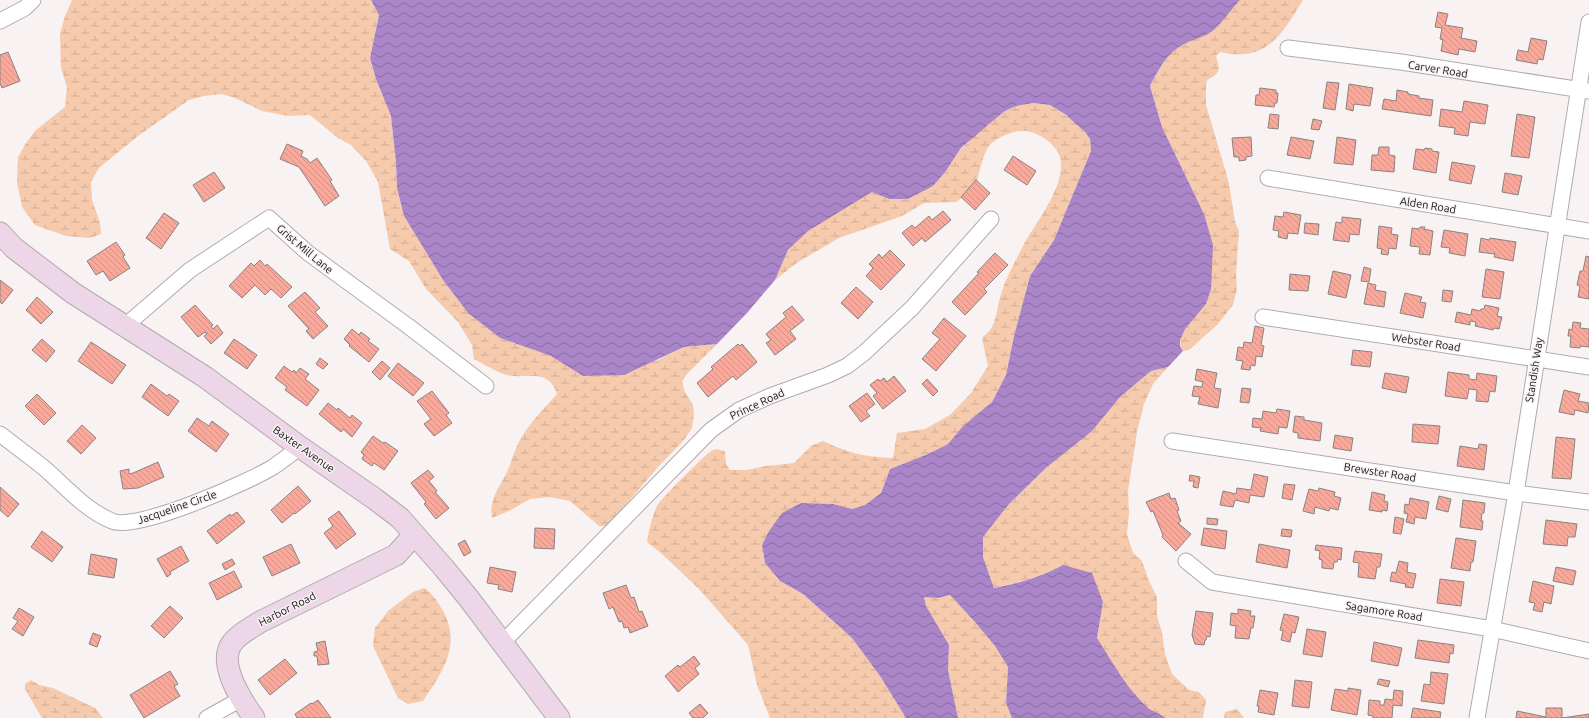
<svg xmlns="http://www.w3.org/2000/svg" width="1589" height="718" viewBox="0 0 1589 718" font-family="Ubuntu,sans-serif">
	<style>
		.wetland { fill: url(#wetland-marsh) }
		.water { fill: url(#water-waves) }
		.building { fill: url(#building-back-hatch); stroke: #898382 }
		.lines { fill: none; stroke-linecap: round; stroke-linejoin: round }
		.street-casing { stroke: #b0abac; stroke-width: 17 }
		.secondary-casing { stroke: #b0abac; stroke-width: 23 }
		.street { stroke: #fff; stroke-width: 15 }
		.secondary { stroke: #edd6e7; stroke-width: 21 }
		.labels { text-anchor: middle; stroke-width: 3; stroke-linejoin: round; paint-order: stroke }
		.street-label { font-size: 11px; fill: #141213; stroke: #f8f2f3 }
	</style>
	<defs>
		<pattern id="wetland-marsh" width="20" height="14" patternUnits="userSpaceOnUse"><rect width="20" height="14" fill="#f6caac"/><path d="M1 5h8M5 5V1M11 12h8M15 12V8" fill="none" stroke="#d2ac93"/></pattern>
		<pattern id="water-waves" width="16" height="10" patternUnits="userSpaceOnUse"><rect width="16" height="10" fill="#aa86c8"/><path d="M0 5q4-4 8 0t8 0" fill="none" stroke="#896ca1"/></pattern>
		<pattern id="building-back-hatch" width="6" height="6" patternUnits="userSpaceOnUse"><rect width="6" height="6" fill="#fba799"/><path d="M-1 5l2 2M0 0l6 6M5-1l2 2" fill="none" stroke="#d68f83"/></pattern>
	</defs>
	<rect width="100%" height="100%" fill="#f8f2f3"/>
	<!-- wetland -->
	<path class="wetland" d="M72,0H371L379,15L370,58L376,79L391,116L396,162L397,188L404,216L443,280L468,313L500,338L551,356L562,362L656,361L684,347L717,344L687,374L682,382L685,392L693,405L694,414L692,428L684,440L658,467L624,507L606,526H599L570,501L550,497L530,499L511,510L492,518C489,499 499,488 507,472C511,464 513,454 517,446C526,426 543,410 557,394C548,367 528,380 507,375C496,372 484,364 474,359L472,345L458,322L426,289L409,261L390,249L378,182L366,161L351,145L338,138L310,115L288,116L262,111L235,98L222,94L204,96L189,100L138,136L99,168L91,182L92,200L100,223L101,234L90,238L66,236L35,225L22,207L17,183L18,157L26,143L36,130L65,107L67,87L61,68L60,34L65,16Z
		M1240,0H1303C1282,34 1267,63 1220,52L1216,56C1220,69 1221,74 1207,80L1206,86V105L1229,183L1235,222L1239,231L1236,273L1237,289L1233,305L1218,324L1189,350L1183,351C1172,335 1196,315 1206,304L1204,214L1162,127L1150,86L1159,70L1171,52L1187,42Z
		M1033,103L1050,105L1078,124L1090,139L1091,151L1054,240L1030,276L1014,336L1006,375L992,402L963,426L948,444L928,454L890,469L881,493L865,505L852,509L832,504L801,503L762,545L765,563L780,581L803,594L852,638L880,676L906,718H770L757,685L748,645L699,589L661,553L647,542C649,529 652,517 657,506C661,499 705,454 713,450C717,448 720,450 725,451L726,464L730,470H746L766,466L794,463L811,446L823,441C849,453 864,457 893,458L897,433L925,429L950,415L971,393L988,366L982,338C985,335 990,331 992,327C998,315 998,300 1003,288C1008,274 1017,258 1024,244C1037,221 1063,189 1061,162C1060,147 1042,134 1027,131C1017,129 996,137 989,146C983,153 978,179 975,189L956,202L924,203L902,216L839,238L798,262L775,280L788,250L808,230L872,191L889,199L933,186L946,171L961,149L977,133L1005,111L1016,106Z
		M1168,367L1153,384L1144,404L1137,432L1128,491L1129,513L1127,534L1133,553L1142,561L1149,581L1157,597V616L1162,632L1165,654L1172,674L1189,690L1199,692L1206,700L1203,718H1165C1159,712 1152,712 1146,707C1126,688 1112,661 1097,638L1103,602L1063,565C1041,577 1019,582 994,588L983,557V537L1009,504L1120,397L1151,371Z
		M424,588C433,594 438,602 443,611C462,645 442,673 423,701L408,704L398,698L373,646L375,628L388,611L413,592Z
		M950,595L974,621L995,646L1008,667L1006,703L1012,718H958L948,670L949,645L926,606L924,596L938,598Z
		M31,680L39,685L53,688L95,708L103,718H42L25,689V684Z
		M1237,709L1244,718H1224L1225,712Z"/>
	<!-- water -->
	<path class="water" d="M371,0H1240C1230,10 1223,23 1211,32C1204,37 1195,39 1188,42C1167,52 1161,66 1150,86L1162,127L1204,214L1213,245L1211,289L1206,304L1185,329L1180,340V346L1183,351L1168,367L1151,371L1120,397L1092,431L1047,467L1009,504L983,537V557L994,588C1019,583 1041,577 1063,565L1092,573L1103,602L1097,638C1112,661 1126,688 1147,707C1152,712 1159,712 1165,718H1012L1006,703L1008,667L995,646L974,621L950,595L938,598L924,597L926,606L949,645L948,670L958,718H906L880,676L852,638L803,594L780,581L765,563L762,545L769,531L782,513L801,503L833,504L852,509L865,505L881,493L890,469L928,454L948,444L963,426L992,402L1006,375L1014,336L1030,276L1054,240L1091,151L1090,139L1085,132L1066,115L1050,105L1033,103L1016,106L1005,111L989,124L961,148L946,171L933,186L908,199H889L872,192L808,231L788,250L775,280L747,313L717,344L684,347L624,375L583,376L551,356L500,338L468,313L443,280L404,216L397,188L396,162L391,116L376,79L370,58L379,15Z"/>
	<!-- building -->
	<path class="building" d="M1438,12L1448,14L1445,25L1463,28L1461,38L1477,41L1475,52L1459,49L1458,55L1441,51L1443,40L1440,39L1442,28L1435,27Z
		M1531,38L1547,41L1543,60L1538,59L1537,64L1516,60L1518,50L1528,52Z
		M8,52L20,81L2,88L0,83V55Z
		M1327,82L1339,83L1335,110L1323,108Z
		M1349,84L1373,88L1370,106L1354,104L1353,111L1346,109Z
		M1260,88L1276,90V93H1278L1277,103H1275L1274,107L1255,105L1256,95H1259Z
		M1397,90L1408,92V94L1419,96V98L1433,100L1431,116L1382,109L1384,99L1396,101Z
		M1464,101L1488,105L1485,124L1470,122L1468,136L1454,134L1455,128L1439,126L1441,109L1462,112Z
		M1270,114L1279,115L1278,129L1268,128Z
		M1517,114L1535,117L1529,158L1511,156Z
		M1313,119L1322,121L1319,130L1311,129Z
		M1251,137L1252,156L1246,157V160L1239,161V157H1234L1232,138Z
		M1291,137L1314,141L1310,159L1287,155Z
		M1337,137L1356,140L1353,165L1334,163Z
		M287,144L303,151L301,156L307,159L310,163L317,158L332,180L330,181L339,196L325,206L299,167L280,159Z
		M1379,147H1389V155L1395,156L1394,172L1371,170L1372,155H1378Z
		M1425,148L1432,149V151L1439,152L1436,173L1413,169L1416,149L1424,150Z
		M1013,156L1036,171L1027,185L1004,170Z
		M1452,162L1475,166L1471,184L1449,180Z
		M214,172L225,188L204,202L193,185Z
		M1505,173L1522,176L1518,195L1502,192Z
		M976,180L990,193L975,210L961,197Z
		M943,211L951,220L925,242L922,238L913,246L902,233L912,225L915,228L929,216L932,220Z
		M1284,212L1301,215L1298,234L1288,233L1287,239L1278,237L1279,231L1273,230L1275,216L1283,217Z
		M164,213L179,223L161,249L146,238Z
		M1342,217L1361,219L1359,235L1350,234L1349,242L1333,240L1336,222L1342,223Z
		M1305,223L1319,224L1318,235L1304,233Z
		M1379,226L1392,228L1391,234L1398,235L1396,249L1389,248L1388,255L1381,254L1382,249L1377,248Z
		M1420,227H1425L1424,229L1433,231L1430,255L1419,254L1420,247L1410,246L1412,228L1419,229Z
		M1444,230L1468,234L1465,256L1449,253L1450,248L1441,247Z
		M1481,238L1489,240L1490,238L1516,242L1513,261L1494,257L1495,254L1479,252Z
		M116,242L125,255L123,257L130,268L110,281L103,271L96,275L87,261Z
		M890,250L905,265L881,290L866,276L873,268L869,264L879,254L882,258Z
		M995,253L1008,265L984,289L987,292L965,315L952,302L979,273L977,272Z
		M1586,256L1589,257V299L1578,297L1580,286L1577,285L1580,271H1583Z
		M260,260L265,266L267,264L292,287L281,298L271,289L265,295L255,285L242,298L229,286L251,263L254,266Z
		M1364,267L1371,269L1369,282L1361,281Z
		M1486,269L1504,272L1500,299L1482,297Z
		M1333,271L1351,275L1346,298L1328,294Z
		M1290,274L1310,276L1308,291L1289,290Z
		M0,280L13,290L2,304L0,302Z
		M1368,283L1376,285L1375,290L1386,292L1384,307L1364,304Z
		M856,287L873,302L858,319L841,303Z
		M1443,290L1453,291L1451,302L1442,301Z
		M305,292L320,308L315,312L328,326L313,339L306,331L309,329L288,306Z
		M1405,293L1422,297L1420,302L1426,303L1423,318L1400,313Z
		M37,297L53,312L41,324L26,310Z
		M195,305L213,325L211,326L213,329L217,325L223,333L211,344L204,336L207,334L205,332L198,337L181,317Z
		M1485,305L1499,308L1497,316L1502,317L1499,329L1494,328L1493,330L1475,326L1476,322L1470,321V325L1455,322L1457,312L1471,315L1472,309L1480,311L1481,309H1484Z
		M792,306L804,320L790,331L796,339L775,355L766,343L771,340L766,334L786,317L783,313Z
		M944,318L966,336L936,371L922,359L940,339L932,333Z
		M1573,322L1581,323L1580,328L1589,329V347L1580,346V348L1570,347L1571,336H1568L1569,329L1572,330Z
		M1255,326L1264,328L1261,345L1264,346L1262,357L1256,356L1255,366L1251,365L1250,370L1241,369L1243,361L1236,360L1238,347L1243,348L1244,342L1252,343Z
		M352,329L359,335L361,332L370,339L368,341L379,349L369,362L349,346L350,345L344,339Z
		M42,339L55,351L46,362L32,350Z
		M234,339L257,355L247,369L224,353Z
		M91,342L126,365L112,384L78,361Z
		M738,344L740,346L742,344L757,362L736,380L733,376L708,397L697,383L713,369L711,367Z
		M1353,350L1372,352L1370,367L1351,365Z
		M320,358L328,364L323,369L316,364Z
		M382,361L390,368L380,380L372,372Z
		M398,363L424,383L413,396L388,376Z
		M284,366L292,372L294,370L296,373L300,368L309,374L305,379L319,390L307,406L285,390L287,387L275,378Z
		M1197,369L1217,373L1214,388L1221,389L1218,408L1198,404L1200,397L1192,396L1194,386L1202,387L1203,382L1195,380Z
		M1448,372L1469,375V379L1476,380L1477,373L1497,376L1495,392L1490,391L1488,402L1476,401L1477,390L1469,389L1467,399L1445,396Z
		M1385,373L1409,377L1406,393L1382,388Z
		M894,376L906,391L883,409L873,396L877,393L870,385L878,379L880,381L884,378L887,382Z
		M927,379L938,391L933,396L922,384Z
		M151,384L167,396L169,394L179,401L168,416L142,397Z
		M1242,388L1251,389L1249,403L1240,402Z
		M1564,390L1580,394L1578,401L1589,403L1588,413L1575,410L1574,415L1559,412Z
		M432,391L449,413L446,415L452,423L434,436L424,424L431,419L417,401Z
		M867,393L875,404L866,411L870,416L861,422L849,406Z
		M37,394L56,413L44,425L25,406Z
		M328,403L337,410L338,408L350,418L352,415L362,423L352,437L343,429L341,432L319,414Z
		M1277,409L1290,411L1287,428L1279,427L1278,434L1260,431L1261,428L1252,427L1253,418L1262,419L1263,411L1276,413Z
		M1295,416L1304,417V420L1322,423L1320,441L1298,438V433L1293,432Z
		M197,418L209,426L212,421L229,434L216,452L188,431Z
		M1413,424L1440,426L1438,444L1412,442Z
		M82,425L96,438L81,454L67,441Z
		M1335,435L1353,438L1351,451L1333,448Z
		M373,436L383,443L385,442L398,451L384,470L374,463L372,466L362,459L364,455L361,452Z
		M1556,437L1575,439L1571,479L1552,478Z
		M1479,444L1487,445L1484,470L1457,466L1460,446L1478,449Z
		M158,462L164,477L138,488L123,489L120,471L129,469V474L133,473Z
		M428,470L434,477L429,481L437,491L435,492L449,508L436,519L424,504L426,502L411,483Z
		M1254,474L1268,477L1264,497L1250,495L1249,503L1235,500L1233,507L1220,505L1223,491L1236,494L1237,488L1251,490Z
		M1190,475L1200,477L1198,488L1193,487L1194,481H1189Z
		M1284,484L1295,485L1292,500L1282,498Z
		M298,486L311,501L295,514L294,513L282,523L271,510Z
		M0,487L19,504L8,517L0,510Z
		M1319,488L1335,492L1334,496L1341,498L1338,510L1330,508L1329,511L1315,507L1314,514L1303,511L1309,489L1318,491Z
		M1372,492L1385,495L1384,501L1388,502L1387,511L1382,510V512L1369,510Z
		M1169,493L1171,499L1175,498L1179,510L1177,511L1181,521L1178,523L1191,534L1176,551L1162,537L1163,535L1153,511L1151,512L1146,502Z
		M1439,496L1451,499L1448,512L1436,509Z
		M1410,498L1429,502L1426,519L1415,517L1414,524L1406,522L1408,514L1404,513L1405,504L1409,505Z
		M1463,500L1485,503L1484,513H1482L1481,521H1483L1482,530L1460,527Z
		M339,511L356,534L336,549L324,533L333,526L328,519Z
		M237,512L245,522L217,544L207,531L230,514L231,516Z
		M1395,517L1404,519L1401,534L1393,533Z
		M1207,518L1218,519L1217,525L1207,524Z
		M1546,520L1577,524L1575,537H1568L1567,546L1543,544Z
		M535,528L555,529L554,549L534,548Z
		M1204,528L1227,531L1225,549L1201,545Z
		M1282,529L1292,530L1291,537L1281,536Z
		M42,531L63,547L52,562L31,547Z
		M1456,538L1476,541L1473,562H1471L1470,571L1451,568Z
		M465,540L471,552L464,556L458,544Z
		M291,544L300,563L272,576L263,557Z
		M1259,544L1290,550L1287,568L1256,562Z
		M1316,545L1342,548L1341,560L1338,559L1337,562H1334L1333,569L1322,568V560L1319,559L1320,551L1315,550Z
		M181,546L189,561L170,572L171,574L167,577L157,559Z
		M1355,551L1382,554L1380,567H1377L1375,579L1358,577L1359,563L1353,562Z
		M91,554L117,559L114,578L88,574Z
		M232,559L235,564L225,570L222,564Z
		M1399,561L1408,563L1407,572L1416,574L1413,588L1405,587L1406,584L1390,581L1392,572L1396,573Z
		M490,567L516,572L512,592L498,589L499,585L487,583Z
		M1556,567L1576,571L1573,585L1553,581Z
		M234,571L242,587L217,600L209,583Z
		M1440,579L1464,582L1461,606L1437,603Z
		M1533,581L1554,586L1551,604L1544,602L1542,612L1533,610L1535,603L1529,602Z
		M626,585L631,598L634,597L639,612L642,611L648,626L630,633L628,627L624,628L622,621L619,622L613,607L609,609L603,593Z
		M170,606L183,618L164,638L151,626Z
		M19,608L34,617L23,636L12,629L18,621L13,618Z
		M1238,609L1251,611L1250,616H1255L1253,628H1251L1249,639L1235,638L1236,626L1230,625L1231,613L1238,614Z
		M1196,611L1213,613L1210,637L1207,636L1206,640H1205L1204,645L1195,644L1192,635Z
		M1284,614L1299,617L1295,633L1292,632L1290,642L1281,640L1283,631L1280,630Z
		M1307,629L1326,632L1322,657L1303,654Z
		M93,633L101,636L97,647L89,644Z
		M1418,640L1454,645L1453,654L1450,653L1449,663L1415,658Z
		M325,641L329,664L318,665L317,656H314V652L318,651L316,643Z
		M1374,642L1402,648L1398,666L1371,661Z
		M694,656L700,664L695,668L699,674L678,692L665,676L678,665L680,667Z
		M285,659L297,673L270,695L258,680Z
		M170,671L178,684L174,686L180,696L144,718L130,695Z
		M1431,672L1448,674L1444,704L1421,701L1424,684L1430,685Z
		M1379,679L1390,681L1388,687L1377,684Z
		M1295,680L1312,682L1309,708L1292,706Z
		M1348,688L1361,690L1357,715L1331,710L1335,689L1348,691Z
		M1260,690L1278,693L1274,715L1258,712L1259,706H1257Z
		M1394,690L1403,691L1402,706L1393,705L1392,718H1373V716L1368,715L1369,700L1380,701V705H1384L1385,699L1393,700Z
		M318,700L331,718H297L295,714L311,703L312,704Z
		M700,704L708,713L703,718H693L689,713Z
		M1413,708L1441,712L1440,718H1411Z
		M1546,708H1562V718L1589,714V718H1516L1517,711L1546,717Z"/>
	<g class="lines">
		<!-- street casing -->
		<g class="street-casing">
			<path id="street" d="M0,21L25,8L33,0
				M1288,48L1401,62L1589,91
				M1268,178L1589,231
				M1263,317L1589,367
				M125,326L190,270L269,218L308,253L408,326L486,386
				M0,434C14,445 29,456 43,467C65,486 85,510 112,521C136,532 249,482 273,467C282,461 291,454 300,447
				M1172,441L1516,493L1589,502
				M1186,561L1212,582L1492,629L1589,651
				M502,643L711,430L739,410L770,396L828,375L847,366L864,353L912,308L991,219
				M207,718L241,699
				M1477,718L1516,493L1589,22"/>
		</g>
		<!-- secondary casing -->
		<g class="secondary-casing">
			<path id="secondary" d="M0,233L14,248L73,293L205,377L300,447L375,499L400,518L444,568L470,600L559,718
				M254,718C242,701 216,662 233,642C240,633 251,628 260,622L396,555L414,535"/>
		</g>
		<!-- street -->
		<use href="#street" class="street"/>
		<!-- secondary -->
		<use href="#secondary" class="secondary"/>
	</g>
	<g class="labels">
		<!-- street labels -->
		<g class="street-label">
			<text transform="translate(1438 69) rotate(9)" y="4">Carver Road</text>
			<text transform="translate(1428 205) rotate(9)" y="4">Alden Road</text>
			<text transform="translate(305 249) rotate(40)" y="4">Grist Mill Lane</text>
			<text transform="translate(1426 342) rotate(9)" y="4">Webster Road</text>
			<text transform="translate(1534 370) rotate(-81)" y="4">Standish Way</text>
			<text transform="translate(757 404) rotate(-25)" y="4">Prince Road</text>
			<text transform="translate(304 449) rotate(35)" y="4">Baxter Avenue</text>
			<text transform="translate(1380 472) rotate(9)" y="4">Brewster Road</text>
			<text transform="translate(177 507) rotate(-19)" y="4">Jacqueline Circle</text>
			<text transform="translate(287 609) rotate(-27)" y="4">Harbor Road</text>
			<text transform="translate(1384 611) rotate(9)" y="4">Sagamore Road</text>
		</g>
	</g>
</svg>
